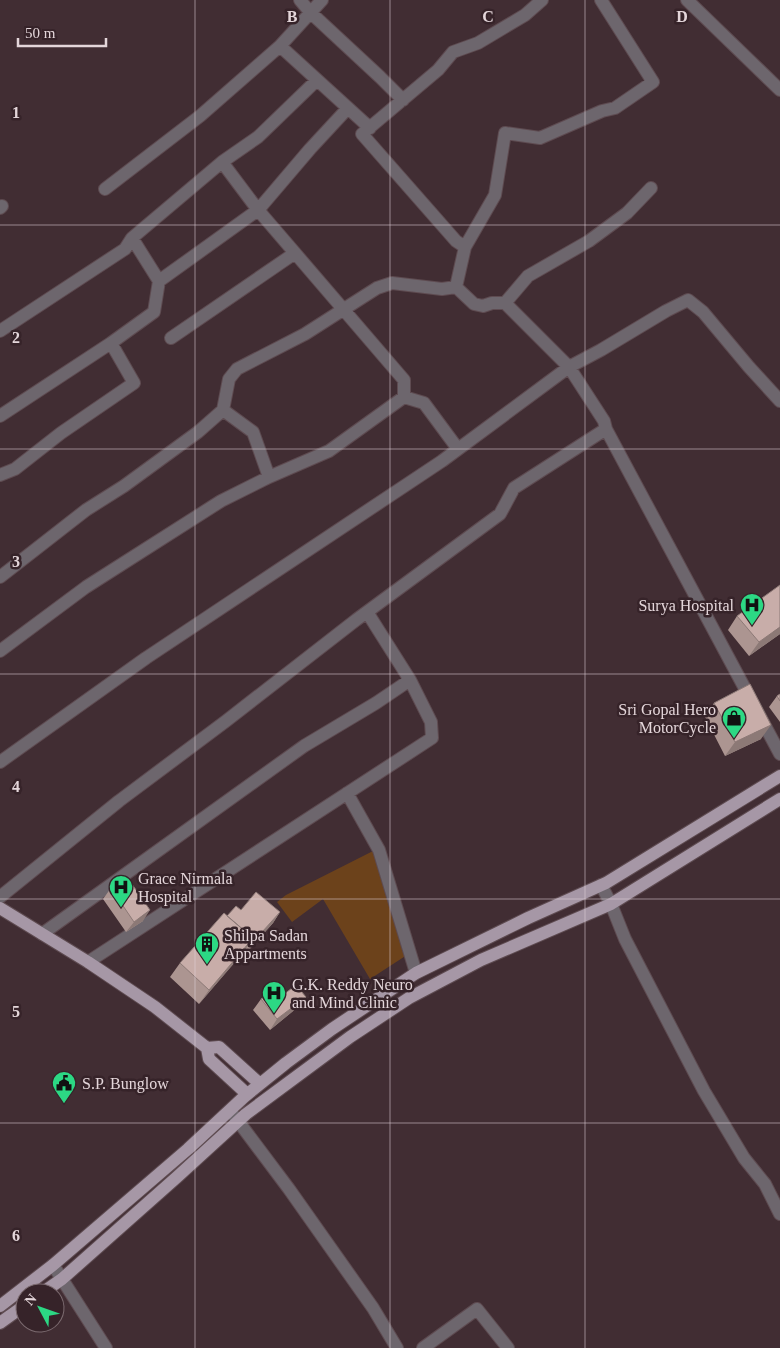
<svg xmlns="http://www.w3.org/2000/svg" width="780" height="1348" viewBox="0 0 780 1348" font-family="'Times New Roman',serif">
	<style>
		.green { fill: #6c421b }
		.lines { fill: none; stroke-linecap: round; stroke-linejoin: round }
		.minor-casing { stroke: #5e4b51; stroke-width: 14 }
		.major-casing { stroke: #5e4b51; stroke-width: 14 }
		.minor { stroke: #6d666d; stroke-width: 12 }
		.major { stroke: #a697a6; stroke-width: 12 }
		.wall { fill: #ac9591 }
		.shaded-wall { fill: #8c7976 }
		.building { fill: #c8ada9; stroke: #8c7976 }
		.grid { fill: none; stroke: #e4d6da; stroke-width: 1; stroke-opacity: 0.55 }
		.labels { text-anchor: middle; stroke-width: 5; stroke-linejoin: round; paint-order: stroke }
		.poi-label { font-size: 16px; fill: #e4d6da; stroke: #362329; text-anchor: start }
		.grid-label { font-size: 16px; text-anchor: middle; font-weight: bold; fill: #e4d6da; stroke: #362329; stroke-width: 5; stroke-linejoin: round; paint-order: stroke }
	</style>
	<rect width="100%" height="100%" fill="#412d33"/>
	<!-- green -->
	<path class="green" d="M375,850L410,953L370,979L323,899L292,922L277,902L286,895Z"/>
	<g class="lines">
		<!-- minor casing -->
		<g class="minor-casing">
			<path id="minor" d="M300,0L310,12L380,77L403,100
				M687,0L780,90
				M280,46L370,128
				M105,189L200,116L280,46L322,0
				M0,208L2,206
				M132,238L222,162L258,137L317,80
				M465,247L456,241L362,134L438,70L453,52L478,43L525,15L542,0
				M295,253L404,380V397L424,403L458,449
				M159,281L258,210L222,162
				M456,287L465,247L495,195L505,133L540,138L602,111L615,108L653,82L601,0
				M456,287L474,304L483,306L492,303H505L569,367L604,421L606,429
				M505,303L528,276L589,241L627,213L651,188
				M0,331L125,249L132,238L159,281L154,312L111,343L134,383L61,433L15,469L0,475
				M171,338L295,253L258,210L310,149L348,108
				M0,416L111,343
				M269,477L253,432L223,410L229,379L237,369L305,334L377,288L392,283L442,289L456,287
				M0,577L86,510L124,486L198,432L223,410
				M0,651L86,587L221,501L269,477L329,451L404,397
				M0,762L146,658L442,461L569,367L601,350L666,311L688,300L703,312L749,367L780,401
				M347,793L379,850L416,973
				M601,885L611,904L625,939L704,1091L744,1158L765,1184L780,1214
				M0,897L119,801L226,721L356,620L500,514L514,488L606,429L780,754
				M42,934L304,746L376,703L410,680
				M88,962L432,738L431,722L410,680L367,612
				M232,1113L289,1189L373,1308L397,1348
				M53,1265L106,1348
				M423,1348L477,1309L508,1348"/>
		</g>
		<!-- major casing -->
		<g class="major-casing">
			<path id="major" d="M0,908L88,962L155,1007L207,1048
				M247,1094L209,1059L207,1048L219,1047L260,1084
				M42,1293L62,1279L177,1177L246,1114L350,1037L409,998L481,960L611,904L780,799
				M0,1306L53,1265L188,1149L244,1097L286,1063L332,1029L416,973L528,918L606,883L780,776
				M0,1323L25,1305"/>
		</g>
		<!-- minor -->
		<use href="#minor" class="minor"/>
		<!-- major -->
		<use href="#major" class="major"/>
	</g>
	<!-- wall -->
	<path class="wall" d="M737,616L780,634L749,656L728,630Z
		M780,694V722L769,707L777,696Z
		M714,703L761,739L725,756L705,717Z
		M111,888L143,921L126,932L103,899Z
		M241,910L280,912L273,923L247,952L245,950L199,1004L170,977L180,963L227,916Z
		M279,998L298,1007L270,1030L253,1010L261,999Z"/>
	<!-- shaded-wall -->
	<path class="shaded-wall" d="M780,627V634L749,656L759,642Z
		M771,725L761,739L725,756L735,742Z
		M150,910L143,921L126,932L134,922Z
		M280,912L273,923L247,952L254,941Z
		M253,938L243,953L199,1004L209,990Z
		M306,997L298,1007L270,1030L277,1019Z"/>
	<!-- building -->
	<path class="building" d="M780,585V627L759,642L737,616Z
		M750,684L771,725L735,742L714,703Z
		M780,694V701L777,696Z
		M127,877L150,910L134,922L111,888Z
		M256,892L280,912L254,941L252,939L253,938L227,916L236,906L241,910Z
		M224,913L253,938L209,990L180,963Z
		M296,985L306,997L277,1019L261,999L273,990L279,998Z"/>
	<!-- grid -->
	<path class="grid" d="M195,0V1348M390,0V1348M585,0V1348M0,225H780M0,449H780M0,674H780M0,899H780M0,1123H780"/>
	<!-- icons -->
	<defs>
		<g id="hospital-pin" transform="scale(1.25)"><path d="M0 17L-7.5 6A9.5 9.5 0 1 1 7.5 6Z" fill="#2cd884" stroke="#362329"/><path d="M-5-5h3v3.5h4V-5h3V5h-3V1.5h-4V5h-3Z" fill="#111"/></g>
		<g id="shop-pin" transform="scale(1.25)"><path d="M0 17L-7.5 6A9.5 9.5 0 1 1 7.5 6Z" fill="#2cd884" stroke="#362329"/><path d="M-5-2.5h2.3a2.7 3.5 0 0 1 5.4 0H5L5.5 6h-11ZM-1.5-2.5h3a1.5 2.3 0 0 0-3 0Z" fill="#111"/></g>
		<g id="building-pin" transform="scale(1.25)"><path d="M0 17L-7.5 6A9.5 9.5 0 1 1 7.5 6Z" fill="#2cd884" stroke="#362329"/><path d="M-4-6H4V6H1V3H-1V6H-4ZM-2.5-4.3h1.7v1.8h-1.7ZM.8-4.3h1.7v1.8H.8ZM-2.5-1h1.7V.8h-1.7ZM.8-1h1.7V.8H.8Z" fill="#111"/></g>
		<g id="civic-pin" transform="scale(1.25)"><path d="M0 17L-7.5 6A9.5 9.5 0 1 1 7.5 6Z" fill="#2cd884" stroke="#362329"/><path d="M-.6-6.5H3V-4.5H.6V-3L4-1V1h2V6H-6V1h2V-1L-.6-3ZM-1.2 2.5V6h2.4V2.5Z" fill="#111"/></g>
	</defs>
	<g fill-rule="evenodd">
		<use href="#hospital-pin" x="752" y="605"/>
		<use href="#shop-pin" x="734" y="718"/>
		<use href="#hospital-pin" x="121" y="887"/>
		<use href="#building-pin" x="207" y="944"/>
		<use href="#hospital-pin" x="274" y="993"/>
		<use href="#civic-pin" x="64" y="1083"/>
	</g>
	<g class="labels">
		<!-- poi labels -->
		<g class="poi-label">
			<text x="734" y="611" text-anchor="end">Surya Hospital</text>
			<text x="716" y="715" text-anchor="end">Sri Gopal Hero<tspan x="716" dy="18">MotorCycle</tspan></text>
			<text x="138" y="884">Grace Nirmala<tspan x="138" dy="18">Hospital</tspan></text>
			<text x="224" y="941">Shilpa Sadan<tspan x="224" dy="18">Appartments</tspan></text>
			<text x="292" y="990">G.K. Reddy Neuro<tspan x="292" dy="18">and Mind Clinic</tspan></text>
			<text x="82" y="1089">S.P. Bunglow</text>
		</g>
	</g>
	<g class="grid-label">
		<text x="292" y="22">B</text>
		<text x="488" y="22">C</text>
		<text x="682" y="22">D</text>
		<text x="16" y="118">1</text>
		<text x="16" y="343">2</text>
		<text x="16" y="567">3</text>
		<text x="16" y="792">4</text>
		<text x="16" y="1017">5</text>
		<text x="16" y="1241">6</text>
	</g>
	<!-- north arrow -->
	<g transform="translate(40 1308) rotate(311)"><circle r="24" fill="#362329" stroke="#7c6b70"/>
	<path d="M0-4L9 19L0 12L-9 19Z" fill="#2cd884"/>
	<text y="-8" font-size="14" font-weight="bold" text-anchor="middle" fill="#e4d6da">N</text>
	</g>
	<!-- scale -->
	<path d="M18 38v8h88v-8" fill="none" stroke="#e4d6da" stroke-width="2.5"/>
	<text x="25" y="38" font-size="15" fill="#e4d6da" stroke="#362329" stroke-width="4" paint-order="stroke">50 m</text>
</svg>
